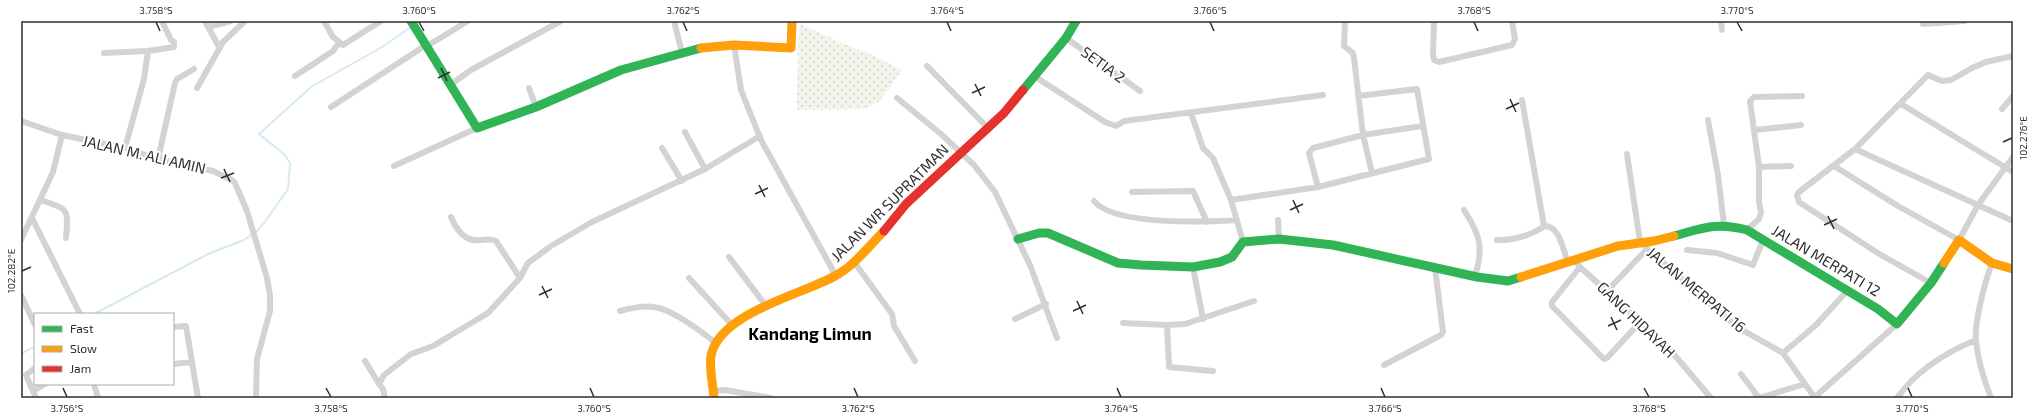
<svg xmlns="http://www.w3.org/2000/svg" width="2034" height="419" viewBox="0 0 2034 419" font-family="'Exo 2',sans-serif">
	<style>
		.grass { fill: url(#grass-dots) }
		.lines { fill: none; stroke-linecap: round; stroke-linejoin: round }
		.stream { stroke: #d7e9f2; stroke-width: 2 }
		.street { stroke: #d3d3d3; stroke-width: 6 }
		.fast { stroke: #30b455; stroke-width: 9 }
		.slow { stroke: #ff9f0a; stroke-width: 9 }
		.jam { stroke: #e5322d; stroke-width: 9 }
		.ticks { fill: none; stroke: #2e2e2e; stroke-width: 1.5 }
		.labels { text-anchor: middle; stroke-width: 4; stroke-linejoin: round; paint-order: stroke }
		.street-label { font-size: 15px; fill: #2e2e2e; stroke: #fff }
		.quarter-label { font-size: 17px; font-weight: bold; fill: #000; stroke: #fff }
		.neatline { fill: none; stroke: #2e2e2e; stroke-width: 1.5 }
		.ticks-label { font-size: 10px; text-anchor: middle; fill: #2e2e2e }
	</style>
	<defs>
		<pattern id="grass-dots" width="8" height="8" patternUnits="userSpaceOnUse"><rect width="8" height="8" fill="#f1f5eb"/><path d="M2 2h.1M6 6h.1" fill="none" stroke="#cfd2ca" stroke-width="1.8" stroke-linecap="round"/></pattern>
	</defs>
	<rect width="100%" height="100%" fill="#fff"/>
	<!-- grass -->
	<path class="grass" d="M800,24L860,51H864L902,70L880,101L865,109L797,110L798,41Z"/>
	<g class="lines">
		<!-- stream -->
		<path class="stream" d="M94,314L208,254L244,240L257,231L264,223L288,189L290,163L284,154L259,134L311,87L382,47L411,27
			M21,354L35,346"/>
		<!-- street -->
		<path class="street" d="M205,21L219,47
			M324,21L333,37L343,45L381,21
			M674,21L682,53
			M1345,21L1344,46L1353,53L1354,58L1363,135L1372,173
			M1434,21L1433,55L1434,60L1439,62L1512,45L1515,39L1512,21
			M1721,21L1722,30
			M1923,24L1965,21
			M208,27L231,21
			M1066,38L1140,91
			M734,45L741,90L761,140L836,276
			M427,46L468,21
			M104,53L148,51L174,47V42L171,40L162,21
			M927,66L988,128
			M295,76L333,51L339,43
			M1034,76L1105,122L1116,126L1124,121L1323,95
			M450,85L471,70L561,21
			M197,88L223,42L245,21
			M529,88L536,107
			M897,98L941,134L974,165L995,192L1030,265L1057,338
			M1522,100L1544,226C1560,225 1563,251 1568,262
			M1901,104L2013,172
			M331,107L426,45
			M2002,109L2013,96
			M1191,113L1203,148L1213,158L1231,200L1243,242
			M1708,120L1718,175L1724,225
			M21,121L62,135L125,148L158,159L213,171L232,180L235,183L247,211L267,278L270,295V311L257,359L256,398
			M1755,130L1801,125
			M685,132L705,169
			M125,148L144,79L148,51
			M662,148L682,181
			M1855,149L2013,221
			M1627,154L1640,242L1737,327L1783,353L1815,398
			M158,159L175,83L177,79L194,69
			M394,166L477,128
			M1834,166L1898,206L1959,240L1978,205L2013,157
			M1759,167L1791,166
			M1318,187L1309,153L1313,148L1363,135L1422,126
			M1132,192L1193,191L1207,222
			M41,200C68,210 69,207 66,238
			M1231,200L1318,187L1429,159L1417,89L1358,96
			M1094,201C1114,226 1206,222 1237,220
			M1464,210C1480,235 1484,247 1475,276
			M451,217C456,229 465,242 480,240C486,240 490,238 496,241L520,278
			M32,218L80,314
			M1278,220L1279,239
			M1747,230L1759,219L1761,212L1759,202V167L1750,101L1754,97L1802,96
			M21,240L53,172L62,135
			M1497,240C1511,241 1533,235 1544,226
			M1687,250L1717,253L1753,265L1763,240
			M729,257L766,306
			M1575,261L1580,267L1666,345L1711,398
			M854,262L892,314L894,326L915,361
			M1193,267L1203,319
			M1580,267L1552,302V306L1604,359L1607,358L1641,321
			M689,278L732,325
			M1931,283L1881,255L1805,206L1799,202L1797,195L1799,192L1855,149L1928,75L1942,81L1951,80L1972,68L1986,62L2013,56
			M1607,291L1647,249
			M21,295L35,325
			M620,311C631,308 643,305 654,307C672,309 702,332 716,343
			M1015,319L1046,304
			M1123,323L1167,325L1185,324L1254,301
			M1167,325L1169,367L1213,371
			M173,327L186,326L198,398
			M1783,353L1816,325L1847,291
			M365,361L379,384
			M173,364L192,362
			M1384,365L1441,335L1443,332L1435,268
			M35,368L26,375L36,398
			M1741,374L1759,398
			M94,384L98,398
			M33,391L45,384
			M713,391L725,390L771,398
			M1815,397L1897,324
			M385,398L383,389L379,384L384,375L411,354L433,346L488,313L520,278L528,263L551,246L592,222L705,169L760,136
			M1759,398L1805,384
			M1897,398C1917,370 1944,353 1976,340
			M1991,398C1984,380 1978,361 1976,341C1974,322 1985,282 1992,263"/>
		<!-- fast -->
		<path class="fast" d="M411,21L477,128L536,107L621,70L701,48
			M1023,90L1066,38L1076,21
			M1674,236C1703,228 1717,222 1747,230L1878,309L1897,324L1931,283L1944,263
			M1018,239L1039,233H1048L1118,263L1141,265L1193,267L1220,262L1232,257L1243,242L1279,239L1333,245L1477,277L1508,281L1521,277"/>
		<!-- slow -->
		<path class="slow" d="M701,48L734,45L791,48L792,21
			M1944,263L1959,240L1992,263L2013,269
			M1521,277L1618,246L1654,241L1674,236
			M714,398C713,385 709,368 711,356C719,313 801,295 835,276C854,266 869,246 884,231"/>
		<!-- jam -->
		<path class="jam" d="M884,231L906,204L1004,113L1023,90"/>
	</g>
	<!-- ticks -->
	<path class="ticks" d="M156,22L160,31M419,22L424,31M683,22L687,31M947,22L951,31M1210,22L1214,31M1474,22L1478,31M1737,22L1742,31M441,68L447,81M438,78L450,72M975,84L981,96M972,93L985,87M1510,99L1516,112M1506,109L1519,103M2003,142L2012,138M224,169L230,182M221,178L234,173M759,185L765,197M755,194L768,188M1293,200L1299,213M1290,210L1303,204M1828,216L1834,229M1824,225L1837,219M22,271L31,267M542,286L548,298M539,295L552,289M1077,301L1083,314M1073,311L1086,305M1611,317L1617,330M1608,326L1621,320M63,388L67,397M326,388L331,397M590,388L594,397M854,388L858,397M1117,388L1121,397M1381,388L1385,397M1644,388L1649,397M1908,388L1912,397"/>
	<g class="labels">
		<!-- street labels -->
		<g class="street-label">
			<text transform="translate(1103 65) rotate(36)" y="5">SETIA 2</text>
			<text transform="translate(144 155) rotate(13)" y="5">JALAN M. ALI AMIN</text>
			<text transform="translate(890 203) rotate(-45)" y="5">JALAN WR SUPRATMAN</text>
			<text transform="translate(1826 261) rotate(31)" y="5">JALAN MERPATI 12</text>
			<text transform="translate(1696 290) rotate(40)" y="5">JALAN MERPATI 16</text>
			<text transform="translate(1636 320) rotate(44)" y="5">GANG HIDAYAH</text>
		</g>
		<!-- quarter labels -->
		<g class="quarter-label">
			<text x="810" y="340">Kandang Limun</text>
		</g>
	</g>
	<!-- border -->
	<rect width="2034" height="419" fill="none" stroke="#ffffff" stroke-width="44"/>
	<!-- legend -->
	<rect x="34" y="313" width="140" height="72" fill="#ffffff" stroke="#ababab"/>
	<rect x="42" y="326" width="20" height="6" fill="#30b455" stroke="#ababab"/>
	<text x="70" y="333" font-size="12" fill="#2e2e2e">Fast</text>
	<rect x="42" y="346" width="20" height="6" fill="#ff9f0a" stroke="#ababab"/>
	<text x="70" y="353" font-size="12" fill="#2e2e2e">Slow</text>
	<rect x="42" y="366" width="20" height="6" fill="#e5322d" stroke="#ababab"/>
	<text x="70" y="373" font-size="12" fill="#2e2e2e">Jam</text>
	<rect x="22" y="22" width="1990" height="375" class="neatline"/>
	<g class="ticks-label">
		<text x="156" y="14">3.758°S</text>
		<text x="419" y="14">3.760°S</text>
		<text x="683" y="14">3.762°S</text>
		<text x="947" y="14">3.764°S</text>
		<text x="1210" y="14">3.766°S</text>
		<text x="1474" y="14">3.768°S</text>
		<text x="1737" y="14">3.770°S</text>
		<text transform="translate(2023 138) rotate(-90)" y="4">102.276°E</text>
		<text transform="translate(11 271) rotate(-90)" y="4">102.282°E</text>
		<text x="67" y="412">3.756°S</text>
		<text x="331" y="412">3.758°S</text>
		<text x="594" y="412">3.760°S</text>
		<text x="858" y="412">3.762°S</text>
		<text x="1121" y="412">3.764°S</text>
		<text x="1385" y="412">3.766°S</text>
		<text x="1649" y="412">3.768°S</text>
		<text x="1912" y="412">3.770°S</text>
	</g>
</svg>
